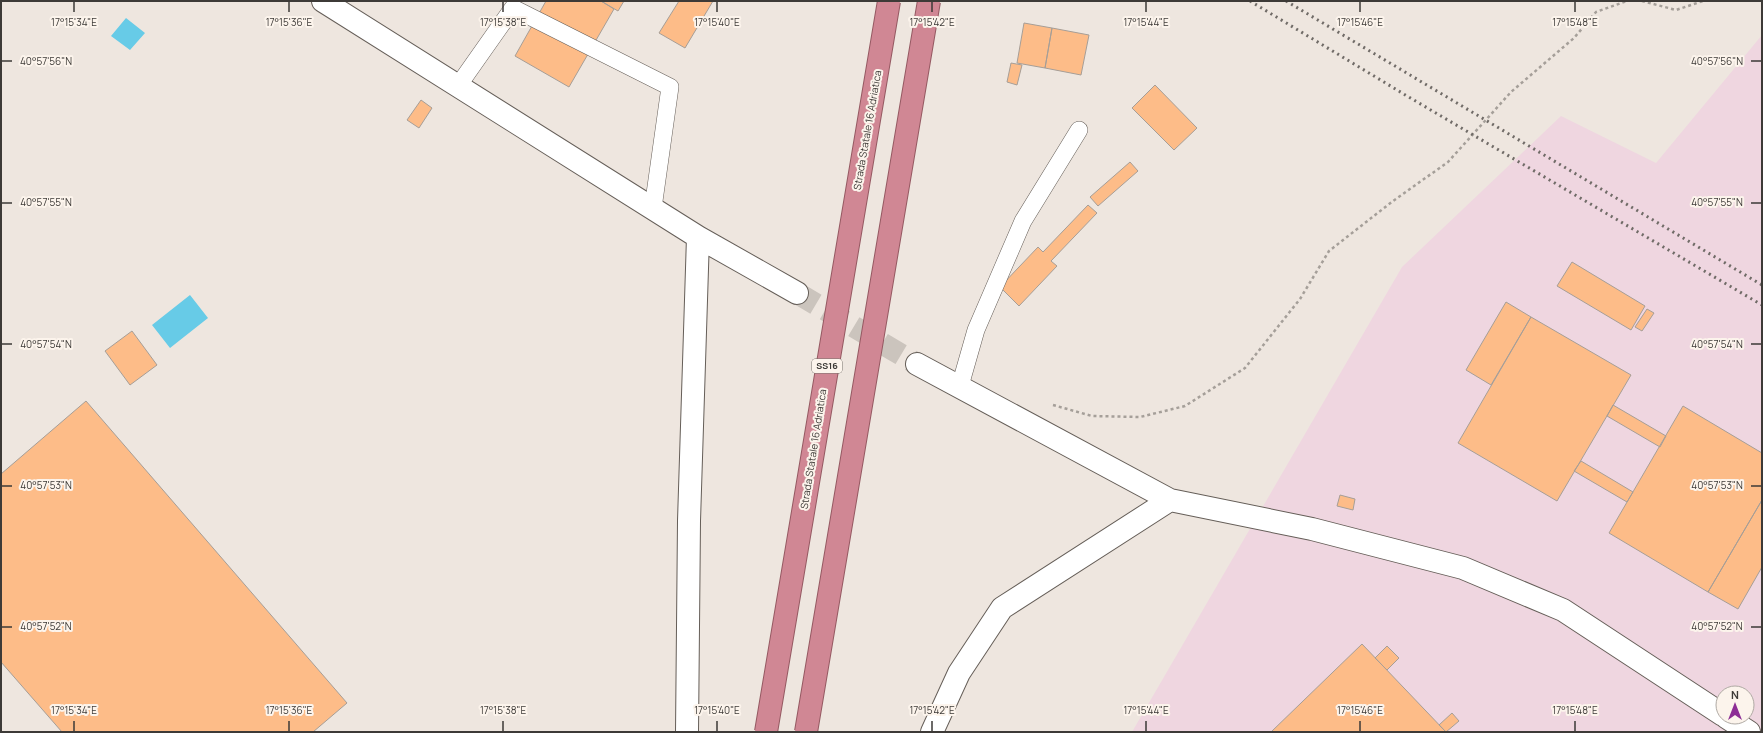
<svg xmlns="http://www.w3.org/2000/svg" width="1763" height="733" viewBox="0 0 1763 733" font-family="Manrope,sans-serif">
	<style>
		.industrial { fill: #efd6e0; fill-rule: evenodd }
		.water { fill: #67cbe7 }
		.building { fill: #fdbc88; stroke: #a69e97 }
		.lines { fill: none; stroke-linecap: round; stroke-linejoin: round }
		.minor-tunnel { stroke: #cbc4bd; stroke-width: 22; stroke-dasharray: 22 11; stroke-linecap: butt }
		.service-casing { stroke: #655e58; stroke-width: 18 }
		.minor-casing { stroke: #655e58; stroke-width: 24 }
		.path { stroke: #a59f99; stroke-width: 2.5; stroke-dasharray: 3 3; stroke-linecap: butt }
		.service { stroke: #fff; stroke-width: 17 }
		.minor { stroke: #fff; stroke-width: 22 }
		.rail { stroke: #706b67; stroke-width: 3; stroke-dasharray: 2 4; stroke-linecap: butt }
		.trunk-bridge-casing { stroke: #955962; stroke-width: 24; stroke-linecap: butt }
		.trunk-bridge { stroke: #d08794; stroke-width: 22 }
		.ticks { fill: none; stroke: #3d3a37; stroke-width: 1.5 }
		.labels { text-anchor: middle; stroke-width: 4; stroke-linejoin: round; paint-order: stroke }
		.shield { fill: #fcf4ec; stroke: #76726d; stroke-width: 1 }
		.shield-label { font-size: 9px; font-weight: bold; fill: #3d3a37 }
		.street-label { font-size: 10px; fill: #3d3a37; stroke: #fcf4ec }
		.ticks-label { font-size: 10px; text-anchor: middle; fill: #3d3a37; stroke: #fcf4ec; stroke-width: 4; stroke-linejoin: round; paint-order: stroke }
	</style>
	<rect width="100%" height="100%" fill="#eee6df"/>
	<!-- industrial -->
	<path class="industrial" d="M1762,35V732H1132L1402,267L1561,116L1656,163ZM1723,693H1747V717H1723Z"/>
	<!-- water -->
	<path class="water" d="M126,18L145,33L130,50L111,36Z
		M190,295L208,318L170,348L152,325Z"/>
	<!-- building -->
	<path class="building" d="M546,1H601L614,9L569,87L515,56Z
		M601,1H624L618,11Z
		M679,1H713L685,48L659,33Z
		M1024,23L1052,28L1045,68L1017,63Z
		M1052,28L1089,35L1081,75L1045,68Z
		M1011,63L1022,65L1017,85L1007,82Z
		M1155,85L1197,128L1174,150L1132,108Z
		M421,100L432,108L419,128L407,120Z
		M1130,162L1138,171L1098,206L1090,197Z
		M1088,205L1097,213L1051,261L1057,266L1019,306L1000,287L1038,247L1043,252Z
		M1572,262L1645,306L1631,330L1557,286Z
		M1506,302L1531,317L1491,385L1466,370Z
		M1647,309L1654,313L1642,331L1635,327Z
		M1531,317L1631,375L1557,501L1458,443Z
		M132,331L157,365L130,385L105,351Z
		M86,401L347,703L313,732H62L1,662V474Z
		M1613,405L1666,436L1660,447L1607,416Z
		M1683,406L1762,453V500L1708,592L1609,533Z
		M1581,461L1633,492L1627,502L1574,471Z
		M1340,495L1355,499L1353,510L1337,506Z
		M1762,500V567L1738,609L1708,592Z
		M1362,644L1446,732H1271Z
		M1387,646L1399,658L1387,670L1375,658Z
		M1452,713L1459,721L1446,732L1439,725Z"/>
	<g class="lines">
		<!-- minor-tunnel -->
		<path class="minor-tunnel" d="M797,293L917,364"/>
		<!-- service casing -->
		<g class="service-casing">
			<path id="service" d="M458,86L513,8L670,87L653,208
				M960,386L976,330L1023,221L1079,130"/>
		</g>
		<!-- minor casing -->
		<g class="minor-casing">
			<path id="minor" d="M323,1L698,237
				M917,364L1170,500L1312,529L1463,568L1563,610L1723,715
				M1726,717L1749,732
				M687,732L689,521L698,237L797,293
				M932,732L959,673L1002,608L1170,500"/>
		</g>
		<!-- path -->
		<path class="path" d="M1642,1L1676,10L1703,1
			M1053,405L1092,416L1140,417L1185,406L1245,368L1300,299L1329,251L1393,201L1448,162L1511,92L1574,38L1596,12L1627,1"/>
		<!-- service -->
		<use href="#service" class="service"/>
		<!-- minor -->
		<use href="#minor" class="minor"/>
		<!-- rail -->
		<path class="rail" d="M1250,1L1407,96L1762,305
			M1286,1L1762,285"/>
		<!-- trunk-bridge casing -->
		<g class="trunk-bridge-casing">
			<path id="trunk-bridge" d="M766,732L889,1
				M806,732L929,1"/>
		</g>
		<!-- trunk-bridge -->
		<use href="#trunk-bridge" class="trunk-bridge"/>
	</g>
	<!-- ticks -->
	<path class="ticks" d="M74,2V12M289,2V12M503,2V12M717,2V12M932,2V12M1146,2V12M1360,2V12M1575,2V12M2,61H12M1751,61H1761M2,203H12M1751,203H1761M2,344H12M1751,344H1761M2,486H12M1751,486H1761M2,627H12M1751,627H1761M74,721V731M289,721V731M503,721V731M717,721V731M932,721V731M1146,721V731M1360,721V731M1575,721V731"/>
	<g class="labels">
		<!-- shield labels -->
		<rect class="shield" x="812" y="359" width="30" height="14" rx="3"/>
		<g class="shield-label">
			<text x="827" y="369">SS16</text>
		</g>
		<!-- street labels -->
		<g class="street-label">
			<text transform="translate(867 130) rotate(-80)" y="4">Strada Statale 16 Adriatica</text>
			<text transform="translate(813 449) rotate(-81)" y="4">Strada Statale 16 Adriatica</text>
		</g>
	</g>
	<g class="ticks-label">
		<text x="74" y="26">17°15'34"E</text>
		<text x="289" y="26">17°15'36"E</text>
		<text x="503" y="26">17°15'38"E</text>
		<text x="717" y="26">17°15'40"E</text>
		<text x="932" y="26">17°15'42"E</text>
		<text x="1146" y="26">17°15'44"E</text>
		<text x="1360" y="26">17°15'46"E</text>
		<text x="1575" y="26">17°15'48"E</text>
		<text x="46" y="65">40°57'56"N</text>
		<text x="1717" y="65">40°57'56"N</text>
		<text x="46" y="206">40°57'55"N</text>
		<text x="1717" y="206">40°57'55"N</text>
		<text x="46" y="348">40°57'54"N</text>
		<text x="1717" y="348">40°57'54"N</text>
		<text x="46" y="489">40°57'53"N</text>
		<text x="1717" y="489">40°57'53"N</text>
		<text x="46" y="630">40°57'52"N</text>
		<text x="1717" y="630">40°57'52"N</text>
		<text x="74" y="714">17°15'34"E</text>
		<text x="289" y="714">17°15'36"E</text>
		<text x="503" y="714">17°15'38"E</text>
		<text x="717" y="714">17°15'40"E</text>
		<text x="932" y="714">17°15'42"E</text>
		<text x="1146" y="714">17°15'44"E</text>
		<text x="1360" y="714">17°15'46"E</text>
		<text x="1575" y="714">17°15'48"E</text>
	</g>
	<!-- border -->
	<rect width="1763" height="733" fill="none" stroke="#3d3a37" stroke-width="4"/>
	<!-- north arrow -->
	<g transform="translate(1735 705)"><circle r="19" fill="#fcf4ec" stroke="#b0aaa4"/>
	<path d="M0-3L7 15L0 10L-7 15Z" fill="#8d2d95"/>
	<text y="-6" font-size="11" font-weight="bold" text-anchor="middle" fill="#3d3a37">N</text>
	</g>
</svg>
